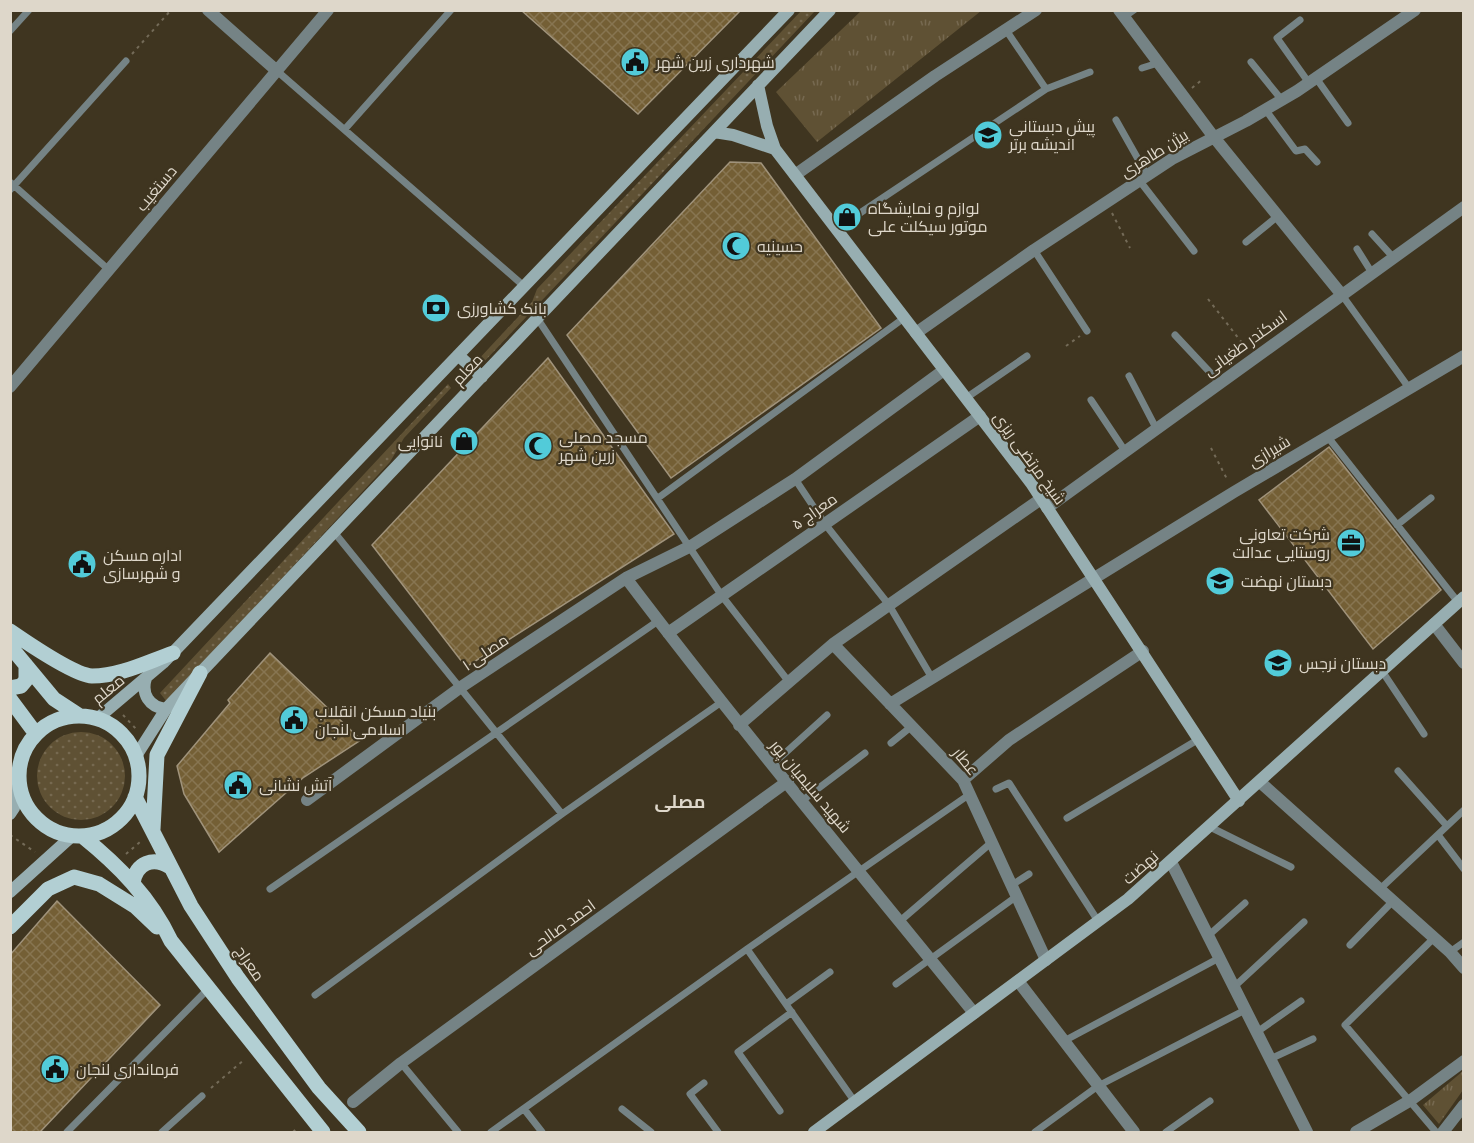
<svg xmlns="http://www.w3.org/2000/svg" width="1474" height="1143" viewBox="0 0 1474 1143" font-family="Cabin,Cairo,sans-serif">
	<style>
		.grass { fill: url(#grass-dots) }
		.park { fill: url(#park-tufts) }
		.building { fill: url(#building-cross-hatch); stroke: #a0937b; stroke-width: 1.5 }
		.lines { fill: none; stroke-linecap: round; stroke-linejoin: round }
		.path { stroke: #746b58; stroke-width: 2; stroke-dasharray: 3 4.5; stroke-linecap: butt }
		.lane { stroke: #758385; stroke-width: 7 }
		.street { stroke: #758385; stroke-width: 12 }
		.secondary { stroke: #97aeb1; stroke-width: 12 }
		.primary { stroke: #b2cfd3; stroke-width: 15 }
		.labels { text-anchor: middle; stroke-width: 4.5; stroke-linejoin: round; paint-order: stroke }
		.poi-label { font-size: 16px; fill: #ded7ca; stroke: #3f3520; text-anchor: start }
		.street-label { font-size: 16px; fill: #ded7ca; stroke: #3f3520 }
		.neighbourhood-label { font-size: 18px; font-weight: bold; fill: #ded7ca; stroke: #3f3520 }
	</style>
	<defs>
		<pattern id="grass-dots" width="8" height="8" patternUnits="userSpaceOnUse" patternTransform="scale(1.5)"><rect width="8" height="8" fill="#5f5134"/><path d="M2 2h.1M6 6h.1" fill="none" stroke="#766950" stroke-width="1.8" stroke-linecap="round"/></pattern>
		<pattern id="park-tufts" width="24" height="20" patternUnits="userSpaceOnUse" patternTransform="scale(1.5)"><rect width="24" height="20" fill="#5f5134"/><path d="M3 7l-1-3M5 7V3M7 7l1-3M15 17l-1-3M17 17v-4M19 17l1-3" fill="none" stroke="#766950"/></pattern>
		<pattern id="building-cross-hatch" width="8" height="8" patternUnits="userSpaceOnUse" patternTransform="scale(1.5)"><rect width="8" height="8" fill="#745f35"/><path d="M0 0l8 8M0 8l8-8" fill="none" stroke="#877551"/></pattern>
	</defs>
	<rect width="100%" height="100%" fill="#3f3520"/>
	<!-- grass -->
	<path class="grass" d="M801,11H815L480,366L476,362L532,302L537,289Z
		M448,384L451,388L404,438L390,462L167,702L160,693Z
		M37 776a44 44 0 1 1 88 0a44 44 0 1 1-88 0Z"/>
	<!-- park -->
	<path class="park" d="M861,11H981L817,142L776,92Z
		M1463,1071V1090L1439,1124L1423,1105Z"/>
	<!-- building -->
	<path class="building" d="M521,10H741L638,114Z
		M730,162L761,163L881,328L671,478L567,335Z
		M548,358L674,534L466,667L372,545Z
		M1329,447L1441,590L1373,649L1259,500Z
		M270,653L361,740L304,777L219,852L184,794L177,766L230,703L228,700Z
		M57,901L160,1005L40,1132H10V955Z"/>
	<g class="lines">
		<!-- path -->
		<path class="path" d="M132,54L171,10
			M1192,88L1203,79
			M1112,213L1130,248
			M1208,299L1246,348
			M1066,346L1080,336
			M1211,448L1228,481
			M123,715L138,731
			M10,835L35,852
			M126,854L140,842
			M211,1088L245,1059
			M293,1132L298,1127"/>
		<!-- lane -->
		<path class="lane" d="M1124,17L1134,10
			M1300,20L1277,38L1309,83
			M1006,30L1046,89
			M10,31L29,10
			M1251,62L1281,99
			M1142,68L1158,63
			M277,71L525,287
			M1316,78L1348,123
			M1265,109L1296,151L1305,149L1317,162
			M1116,120L1147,175
			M345,129L451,10
			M1139,180L1194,251
			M10,182L109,270
			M10,190L126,61
			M836,229L1046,89L1090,72
			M1372,234L1393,257
			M1246,242L1278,216
			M1357,249L1372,273
			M1034,250L1087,331
			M1342,295L1409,388
			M537,318L722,596L789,682
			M1175,335L1219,382
			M1129,376L1157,430
			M966,398L1027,356
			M1091,400L1125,451
			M1327,436L1458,602
			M795,479L825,524L889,605L932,678
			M658,498L904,318
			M1397,525L1431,498
			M334,532L562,814
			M1382,671L1424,734
			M891,743L912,726
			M773,764L827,715
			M1398,771L1447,826
			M996,789L1009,783L1098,921
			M803,800L865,753
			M1067,818L1199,739
			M1210,827L1291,867
			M1438,835L1464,869
			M1012,885L1029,874
			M270,889L658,621
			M1380,889L1464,810
			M900,921L992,842
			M1209,935L1245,903
			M1434,938L1345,1025L1436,1132
			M1350,945L1393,901
			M747,949L855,1102
			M1450,952L1464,942
			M896,984L1017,896
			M1235,986L1304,922
			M315,995L562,814L723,701
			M786,1004L830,972
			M1257,1032L1301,1001
			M1064,1041L1221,957
			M1270,1059L1313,1039
			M401,1063L458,1132
			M704,1083L690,1094L718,1132
			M524,1109L542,1132
			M622,1109L651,1132
			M780,1111L738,1052L792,1012
			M67,1132L208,989
			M162,1132L202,1096
			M491,1132L747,949L970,794
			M1035,1132L1098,1086L1247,1009
			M1166,1132L1210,1101"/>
		<!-- street -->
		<path class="street" d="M208,10L277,71
			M1119,10L1213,136L1342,295
			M795,175L935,76L1036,10
			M916,333L1034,250L1172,159L1246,121L1297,91L1415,10
			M10,387L328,10
			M1047,508L1464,207
			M626,578C738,726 857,869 974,1013
			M1434,624L1464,663
			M668,633L980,416
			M833,644L963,780L1046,960
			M890,704L1234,492L1464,356
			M739,725L833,644L1041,499
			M963,780L1009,740L1143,651
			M1260,782L1450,952L1464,968
			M307,800L461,687L626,578L691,546L795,479L944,370
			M1171,862L1307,1132
			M1018,981L1134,1132
			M353,1102L401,1063L788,781
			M1356,1132L1411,1100L1464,1061
			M1443,1132L1464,1105"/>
		<!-- secondary -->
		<path class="secondary" d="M714,132L733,135L775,149L767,126L758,85
			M775,149L1031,483L1239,801
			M458,355L482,377
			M146,678C141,694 149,707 166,709
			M98,718L163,663L789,10
			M136,756L166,709L830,10
			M10,814L14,808L19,781
			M10,892L72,836
			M814,1132L1128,899L1464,597"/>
		<!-- primary -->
		<path class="primary" d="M10,631C26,642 74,675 92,676C120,676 147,662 173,653
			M10,646L54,699L80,716
			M10,688L21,686L26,680V665
			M10,699L36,734
			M19 776a60 60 0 1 1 120 0a60 60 0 1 1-120 0Z
			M135,797L191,906L238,978L319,1088L359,1132
			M153,829L157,755L200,673
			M82,836C118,865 151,898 171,941L323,1132
			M133,883C136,863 153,856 170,867
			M10,927L48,889L74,877L99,884L136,907L157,927"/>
	</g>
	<!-- icons -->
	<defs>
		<g id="civic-disc" transform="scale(1.5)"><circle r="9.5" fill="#52cbd9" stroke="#3f3520"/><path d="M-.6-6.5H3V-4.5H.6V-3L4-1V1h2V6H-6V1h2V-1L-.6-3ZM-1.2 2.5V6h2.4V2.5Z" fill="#111"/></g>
		<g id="school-disc" transform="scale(1.5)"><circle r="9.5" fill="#52cbd9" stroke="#3f3520"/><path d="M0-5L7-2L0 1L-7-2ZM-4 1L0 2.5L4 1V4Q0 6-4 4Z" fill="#111"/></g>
		<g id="shop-disc" transform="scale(1.5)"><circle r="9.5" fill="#52cbd9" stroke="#3f3520"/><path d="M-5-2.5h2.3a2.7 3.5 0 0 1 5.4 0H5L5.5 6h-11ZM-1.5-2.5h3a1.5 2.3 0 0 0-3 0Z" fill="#111"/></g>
		<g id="mosque-disc" transform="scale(1.5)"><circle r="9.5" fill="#52cbd9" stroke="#3f3520"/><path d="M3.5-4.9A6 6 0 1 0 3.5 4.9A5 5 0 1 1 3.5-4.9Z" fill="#111"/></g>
		<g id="bank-disc" transform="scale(1.5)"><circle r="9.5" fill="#52cbd9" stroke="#3f3520"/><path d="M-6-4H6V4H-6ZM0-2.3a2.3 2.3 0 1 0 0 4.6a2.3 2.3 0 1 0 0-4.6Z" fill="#111"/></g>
		<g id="office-disc" transform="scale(1.5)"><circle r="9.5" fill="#52cbd9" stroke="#3f3520"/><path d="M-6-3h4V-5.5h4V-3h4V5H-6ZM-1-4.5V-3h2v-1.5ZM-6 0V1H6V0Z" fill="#111"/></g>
	</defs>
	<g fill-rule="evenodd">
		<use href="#civic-disc" x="635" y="62"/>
		<use href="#school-disc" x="988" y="135"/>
		<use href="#shop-disc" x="847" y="217"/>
		<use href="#mosque-disc" x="736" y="246"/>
		<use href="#bank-disc" x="436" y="308"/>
		<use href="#shop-disc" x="464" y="441"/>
		<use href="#mosque-disc" x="538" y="446"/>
		<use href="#office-disc" x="1351" y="543"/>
		<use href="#civic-disc" x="82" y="564"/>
		<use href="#school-disc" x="1220" y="581"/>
		<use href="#school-disc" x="1278" y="663"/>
		<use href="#civic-disc" x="294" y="720"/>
		<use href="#civic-disc" x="238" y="785"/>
		<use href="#civic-disc" x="55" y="1069"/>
	</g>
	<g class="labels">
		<!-- poi labels -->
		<g class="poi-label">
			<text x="656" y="68">شهرداری زرین شهر</text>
			<text x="1009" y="132">پیش دبستانی<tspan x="1009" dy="18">اندیشه برتر</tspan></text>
			<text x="868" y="214">لوازم و نمایشگاه<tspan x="868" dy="18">موتور سیکلت علی</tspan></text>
			<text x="757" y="252">حسینیه</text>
			<text x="457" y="314">بانک کشاورزی</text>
			<text x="559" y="443">مسجد مصلی<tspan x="559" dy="18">زرین شهر</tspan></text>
			<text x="443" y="447" text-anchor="end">نانوایی</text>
			<text x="1330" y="540" text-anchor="end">شرکت تعاونی<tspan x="1330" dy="18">روستایی عدالت</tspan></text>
			<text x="103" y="561">اداره مسکن<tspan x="103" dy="18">و شهرسازی</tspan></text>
			<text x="1241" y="587">دبستان نهضت</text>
			<text x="1299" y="669">دبستان نرجس</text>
			<text x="315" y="717">بنیاد مسکن انقلاب<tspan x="315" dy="18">اسلامی لنجان</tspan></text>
			<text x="259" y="791">آتش نشانی</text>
			<text x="76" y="1075">فرمانداری لنجان</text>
		</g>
		<!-- street labels -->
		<g class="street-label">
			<text transform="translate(1154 153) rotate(-32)" y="6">بیژن طاهری</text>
			<text transform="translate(156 188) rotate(-50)" y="6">دستغیب</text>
			<text transform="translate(1245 343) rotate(-36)" y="6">اسکندر طغیانی</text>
			<text transform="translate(467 369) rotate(-47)" y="6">معلم</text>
			<text transform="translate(1269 451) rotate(-31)" y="6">شیرازی</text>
			<text transform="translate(1030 458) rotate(54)" y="6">شیخ مرتضی ریزی</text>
			<text transform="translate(814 511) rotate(-35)" y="6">معراج ۵</text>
			<text transform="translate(485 652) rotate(-34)" y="6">مصلی ۱</text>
			<text transform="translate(108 689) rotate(-39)" y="6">معلم</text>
			<text transform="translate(966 761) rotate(51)" y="6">عطار</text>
			<text transform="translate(811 786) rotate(50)" y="6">شهید سلیمیان پور</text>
			<text transform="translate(1140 867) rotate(-41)" y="6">نهضت</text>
			<text transform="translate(560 927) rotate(-36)" y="6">احمد صالحی</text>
			<text transform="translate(250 963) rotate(56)" y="6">معراج</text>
		</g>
		<!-- neighbourhood labels -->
		<g class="neighbourhood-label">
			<text x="680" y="808">مصلی</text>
		</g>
	</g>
	<!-- border -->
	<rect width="1474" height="1143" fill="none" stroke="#ded7ca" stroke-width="24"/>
</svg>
